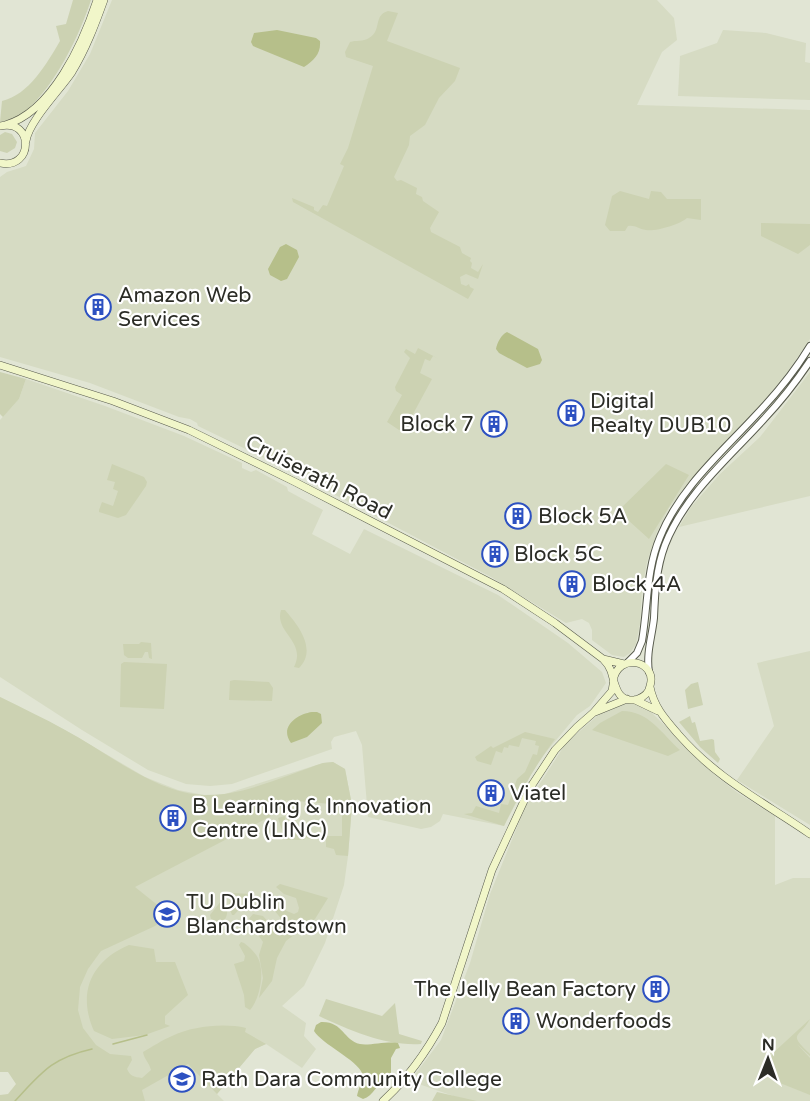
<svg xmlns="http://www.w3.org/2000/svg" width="810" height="1101" viewBox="0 0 810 1101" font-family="'Varela Round',sans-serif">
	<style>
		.built { fill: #d6dbc3 }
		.green { fill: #ccd2b2 }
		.water { fill: #b6bf8a }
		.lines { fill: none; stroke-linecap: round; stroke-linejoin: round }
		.stream { stroke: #b6bf8a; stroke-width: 1.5 }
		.tertiary-casing { stroke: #585b4d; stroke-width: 8 }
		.secondary-casing { stroke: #585b4d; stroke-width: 8 }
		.tertiary { stroke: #fff; stroke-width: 6 }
		.secondary { stroke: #f1f6c9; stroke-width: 7 }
		.labels { text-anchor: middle; stroke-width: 4.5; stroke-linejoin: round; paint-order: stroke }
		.poi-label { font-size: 21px; fill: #2b2c26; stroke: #fff; text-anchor: start }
		.street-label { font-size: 21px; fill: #2b2c26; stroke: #fff }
	</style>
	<rect width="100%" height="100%" fill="#e1e5d4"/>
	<!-- built -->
	<path class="built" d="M112,0H657L674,18L677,40L662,52L637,105L810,110V339L786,374L753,415L693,477L669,508L657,532L647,562L642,589L640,624L636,644L630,653L624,657L612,655L592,640V630L589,623L582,619L566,623L491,577L309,481L308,476L300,469L295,468L289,470L198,426L197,423L190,419L179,417L90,383L0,357V177L7,172L26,166L34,149L35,133L68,91L90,54Z
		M723,30L766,33L806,43L805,62L810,63V100L678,96L680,56L717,43Z
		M810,372V496L679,527L691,507L720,474L760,437Z
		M26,379L105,406L184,436L242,463V468L251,472L256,470L287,487L288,491L323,510L312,534L350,554L364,529L498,595L568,643L602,672L606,683L590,706L577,715L537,763L504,826L443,814L440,821L431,827L421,829L368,817L362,745L356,731L334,737L331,742L332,749L232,784L210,786L186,784L148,770L82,730L0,677V420L19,399Z
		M810,651V825L737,780L774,726L757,663Z
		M0,697L65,730L145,777L178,790L204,795L225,794L323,763L333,762L345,769L352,805L348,856L344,885L325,943L304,986L282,1006L306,1023L304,1036L316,1049L302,1068L266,1044L255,1049L217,1094L224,1101H122L64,1028Z
		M637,703L651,712L716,776L738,793L775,816V885L793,878H810V1101H468L410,1081L441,1040L470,963L490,894L526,805L566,743L603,711L617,705Z"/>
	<!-- green -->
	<path class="green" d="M73,0H91C79,37 55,85 26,111C19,117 9,120 0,122L2,101C29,95 47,63 60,41L56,26L66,24Z
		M388,11L398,13L387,41L460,68L455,81L439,98L425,125L410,136L409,145L394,177L397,181L401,180L417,188L416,194L422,197L423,201L439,212L430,228L431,232L460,247L462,253L471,258L470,261L472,263L471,268L478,272L483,264L478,279L466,274L460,277L461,284L466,286L469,284L470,287L474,289L468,299L293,202L292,198L314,207V210L318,212L323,205L327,206L344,166L340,164L348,148L373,66L346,57L345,52L350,42C356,40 363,42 369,38C382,31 373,15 388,11Z
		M5,132L12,134L17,142L15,148L7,153L0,151V135Z
		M620,191L649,199L651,191L661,192L667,199H701V220L687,218C681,224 655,232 646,230C638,229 636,225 628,226L625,231H610L605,225L612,196Z
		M761,223L810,224V245L798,254L761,236Z
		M418,348L439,359L433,356L430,361L425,359L420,373L432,379L406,427L399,430L387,422L402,395L396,391L395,387L410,358L404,352L406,349L415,354Z
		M0,372L26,379L19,399L3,417L0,414Z
		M112,464L144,477L147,482L146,486L126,515L118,518L99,512V510L102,502L113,506L118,491L113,489L115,482L107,480Z
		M666,464L689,475L649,539L618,511Z
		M281,610H285C297,624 318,649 299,668L294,667C307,641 274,633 281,610Z
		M141,642L151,643L152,659L149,658L148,652H145L142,658H128L124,655L123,644H139Z
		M124,662L167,664L164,709L120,707L121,664Z
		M234,680L269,682L273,688L272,701L229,700L230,681Z
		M698,682L703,705L688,709L685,690L691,684Z
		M0,697C22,708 44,718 65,730C107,752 156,794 205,795C240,797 290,774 323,763L333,762L345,769L352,805L348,856L336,855L334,849L326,847V836H342V805L286,800L284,806L273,815L135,887L170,915L155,926L101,951L88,969L80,987L78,1010L83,1028L96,1045L110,1054L131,1056L132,1060L127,1069C130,1076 134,1077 142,1078L151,1070C149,1062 144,1059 143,1052C152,1047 162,1040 172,1036C193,1026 224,1023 246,1028L245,1032L266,1044L255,1049L217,1094L188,1064L142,1090L145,1101H0V1095L8,1094L16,1084L8,1072H0Z
		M622,711C649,711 662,734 680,750L668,756L592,730L600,723Z
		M690,716L692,723L695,722L700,741L712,739L714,740L715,752L720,759L718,763L700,747L679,722Z
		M525,732L555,739C534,767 519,795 504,826L464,814L472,813L476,806L499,813L501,804L508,805L517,779L525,772L533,754L537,755L539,746L535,745L536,741L522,738L519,747L509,745L508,748L504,747L502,753L496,751L491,765L477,761L475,757L491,746L493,748Z
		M285,816L287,834L316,835V840L306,838L304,840H285L278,818Z
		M280,884L328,898L315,919L286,941L277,958L272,981L259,998L263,978L259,955L263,942L248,920L253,914L263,916L276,931L286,930L285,923L273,909L275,906L294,914L298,912L299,908L296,898L284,894L276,887Z
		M233,893L250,894L251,896L234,915H232C229,907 228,900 233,893Z
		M225,896C227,908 231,918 218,926L212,922L210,915Z
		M241,942L244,943C249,947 255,952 258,958C265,972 260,999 250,1010L245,1007L244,995L234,964L244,961L245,956L239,945Z
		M129,945L154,949L156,962H175L188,995L165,1016V1024L170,1026L145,1035L112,1039L94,1031C77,993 91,961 129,945Z
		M326,999L382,1016L395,1003L399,1034L422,1041L421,1044C385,1046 351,1031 319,1016Z
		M810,1019C799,1039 787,1032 810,1054V1056L797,1044L810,1058V1095L770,1079L765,1071L773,1053Z
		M437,1092L477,1101H432Z"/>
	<!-- water -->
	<path class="water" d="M277,30L316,38L320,41C321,54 314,60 304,67L253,46L251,42L254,33Z
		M286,244L297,250L299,257L287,279L281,281L270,275L268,269L280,247Z
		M507,332L538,349L542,360L540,364L527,368L499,353L496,349C497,343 501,335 507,332Z
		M312,712H317L321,714L322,723L307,737L291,743C279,727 297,714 312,712Z
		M321,1022C343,1021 343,1040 360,1044C368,1046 387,1041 398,1043L400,1048L396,1049L391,1058V1074L387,1080C376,1083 374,1096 363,1099L357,1096C358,1089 364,1079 362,1073C357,1060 322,1044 314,1031L316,1025Z"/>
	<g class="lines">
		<!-- stream -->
		<path class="stream" d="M113,1044L147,1035
			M15,1101C42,1072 52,1058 92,1049"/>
		<!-- tertiary casing -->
		<g class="tertiary-casing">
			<path id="tertiary" d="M628,662L637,653L642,641C648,606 646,570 660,537C680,488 721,453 756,415C776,394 795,371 810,346
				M649,672C646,653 652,637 654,618C655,593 656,569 665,545C685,494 728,459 764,419C781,401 796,382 810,361"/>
		</g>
		<!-- secondary casing -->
		<g class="secondary-casing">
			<path id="secondary" d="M5,125C52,112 83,43 97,0
				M0,126C34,118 34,170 0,163
				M26,141C29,121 60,90 72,72C86,49 95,25 104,0
				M0,365L113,401L189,430L295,482L503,589L555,623L603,659L624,664
				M603,659C606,662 609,666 611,671C615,684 617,705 638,699C644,697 649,692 650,686C658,661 618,651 613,681
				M650,687C654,707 665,719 678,734C717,779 762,801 810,834
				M635,700L658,711
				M595,712L627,699
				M383,1101C407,1079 427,1051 442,1023L492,870L530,788L555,750L577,727L593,713L612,691L613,685"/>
		</g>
		<!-- tertiary -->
		<use href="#tertiary" class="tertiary"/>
		<!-- secondary -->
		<use href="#secondary" class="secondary"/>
	</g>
	<!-- icons -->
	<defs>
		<g id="building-ring" transform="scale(1.35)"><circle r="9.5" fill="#fff" stroke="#2d51c1" stroke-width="1.5"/><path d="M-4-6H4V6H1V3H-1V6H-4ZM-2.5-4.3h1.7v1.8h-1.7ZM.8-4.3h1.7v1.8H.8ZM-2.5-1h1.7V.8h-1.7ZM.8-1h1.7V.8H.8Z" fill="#2d51c1"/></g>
		<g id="university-ring" transform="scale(1.35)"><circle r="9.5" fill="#fff" stroke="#2d51c1" stroke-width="1.5"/><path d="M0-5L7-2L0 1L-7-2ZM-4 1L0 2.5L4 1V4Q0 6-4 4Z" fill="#2d51c1"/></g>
		<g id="school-ring" transform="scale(1.35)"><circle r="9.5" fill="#fff" stroke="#2d51c1" stroke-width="1.5"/><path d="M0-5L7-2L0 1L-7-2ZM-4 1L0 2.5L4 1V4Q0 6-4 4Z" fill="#2d51c1"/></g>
	</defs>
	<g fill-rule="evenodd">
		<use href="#building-ring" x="98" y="307"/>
		<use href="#building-ring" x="571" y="413"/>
		<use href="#building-ring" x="494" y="424"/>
		<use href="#building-ring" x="518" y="516"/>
		<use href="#building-ring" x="495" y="554"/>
		<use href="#building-ring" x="572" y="584"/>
		<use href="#building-ring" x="491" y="793"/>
		<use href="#building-ring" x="173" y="818"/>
		<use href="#university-ring" x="167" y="914"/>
		<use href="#building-ring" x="656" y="989"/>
		<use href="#building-ring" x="516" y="1021"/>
		<use href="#school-ring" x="182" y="1079"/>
	</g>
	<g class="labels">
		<!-- poi labels -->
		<g class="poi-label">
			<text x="118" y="302">Amazon Web<tspan x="118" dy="24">Services</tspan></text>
			<text x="590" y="408">Digital<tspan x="590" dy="24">Realty DUB10</tspan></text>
			<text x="474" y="431" text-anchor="end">Block 7</text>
			<text x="538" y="523">Block 5A</text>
			<text x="514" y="561">Block 5C</text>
			<text x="592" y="591">Block 4A</text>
			<text x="510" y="800">Viatel</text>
			<text x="192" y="813">B Learning &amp; Innovation<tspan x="192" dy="24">Centre (LINC)</tspan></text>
			<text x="186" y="909">TU Dublin<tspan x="186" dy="24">Blanchardstown</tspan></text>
			<text x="636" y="996" text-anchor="end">The Jelly Bean Factory</text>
			<text x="536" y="1028">Wonderfoods</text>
			<text x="201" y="1086">Rath Dara Community College</text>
		</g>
		<!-- street labels -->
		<g class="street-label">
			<text transform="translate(319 477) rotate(27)" y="7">Cruiserath Road</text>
		</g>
	</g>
	<!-- north arrow -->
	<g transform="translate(768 1059) rotate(1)" stroke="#ffffff" stroke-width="4.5" paint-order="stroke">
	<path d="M0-4.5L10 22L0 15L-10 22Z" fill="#2b2c26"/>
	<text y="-9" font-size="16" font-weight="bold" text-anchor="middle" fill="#2b2c26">N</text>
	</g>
</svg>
